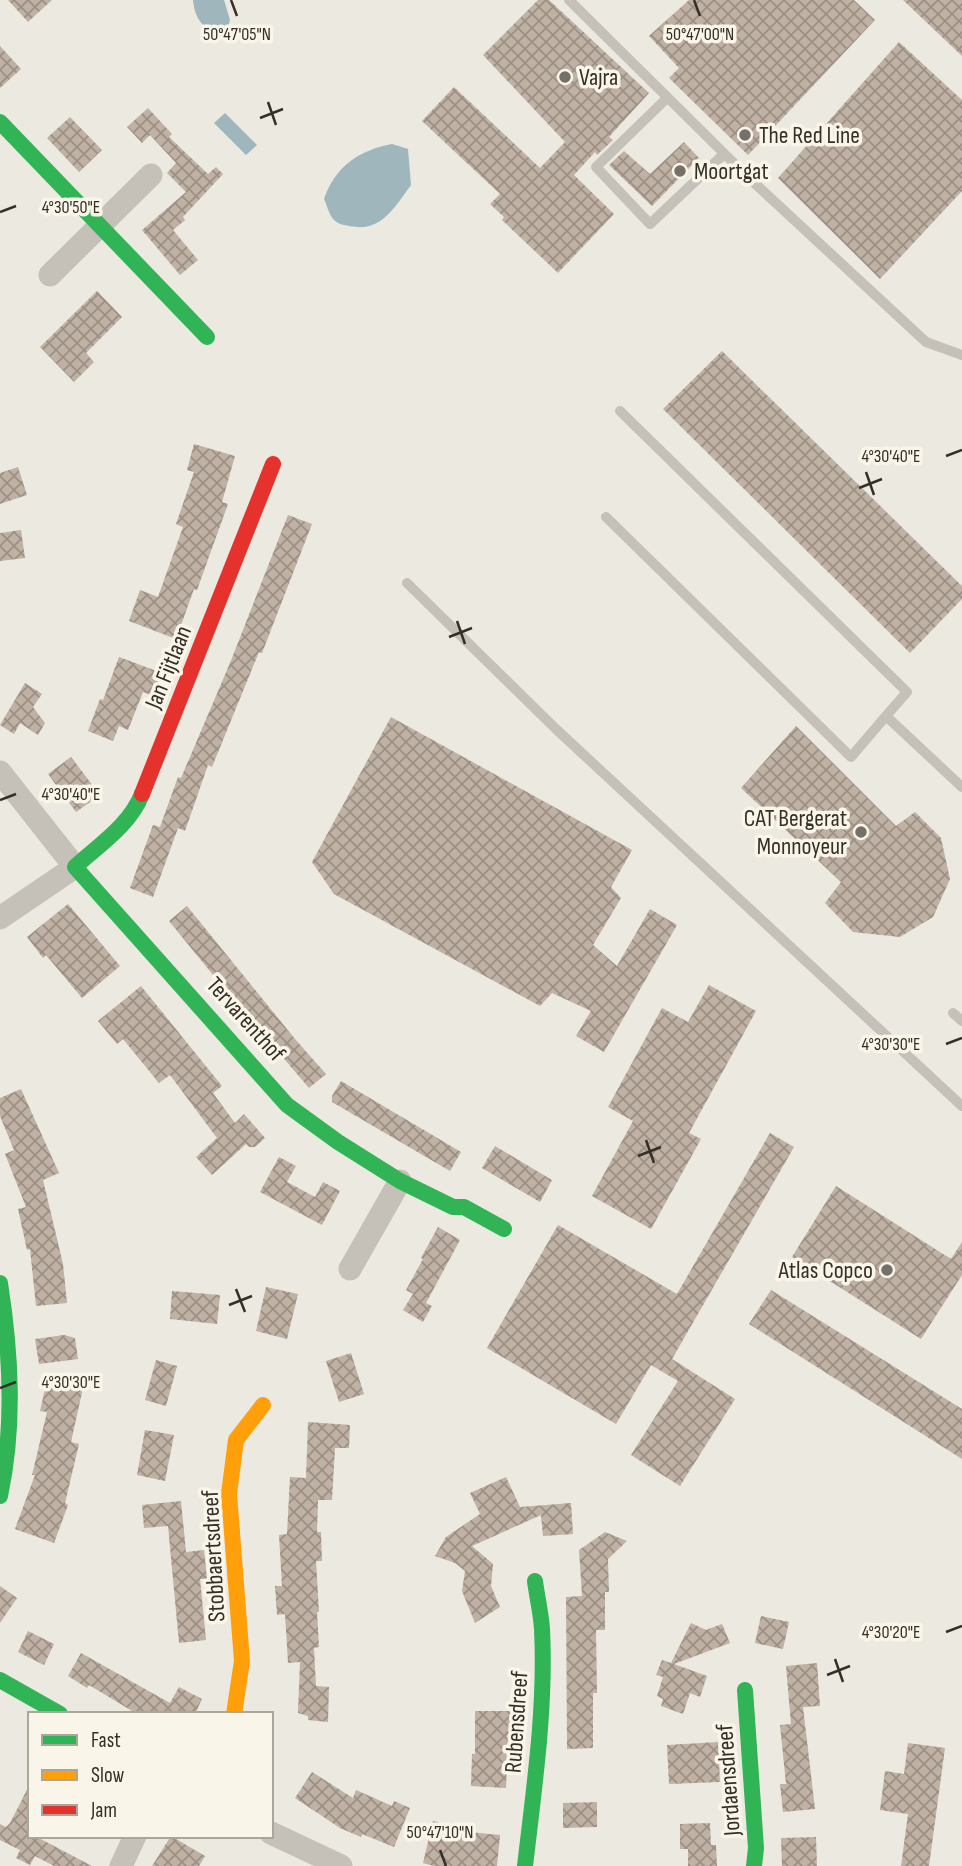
<svg xmlns="http://www.w3.org/2000/svg" width="962" height="1866" viewBox="0 0 962 1866" font-family="'Sofia Sans Condensed',sans-serif">
	<style>
		.water { fill: #9eb6bc }
		.building { fill: url(#building-cross-hatch) }
		.lines { fill: none; stroke-linecap: round; stroke-linejoin: round }
		.lane { stroke: #c5c1b9; stroke-width: 10 }
		.street { stroke: #c5c1b9; stroke-width: 23 }
		.fast { stroke: #30b455; stroke-width: 16 }
		.slow { stroke: #ff9f0a; stroke-width: 16 }
		.jam { stroke: #e5322d; stroke-width: 16 }
		.ticks { fill: none; stroke: #352f28; stroke-width: 2.5 }
		.poi-dot { fill: #757069; stroke: #f9f5e8; stroke-width: 2.5 }
		.labels { text-anchor: middle; stroke-width: 7; stroke-linejoin: round; paint-order: stroke }
		.poi-label { font-size: 24px; fill: #352f28; stroke: #f9f5e8; text-anchor: start }
		.street-label { font-size: 24px; fill: #352f28; stroke: #f9f5e8 }
		.ticks-label { font-size: 18px; text-anchor: middle; fill: #352f28; stroke: #f9f5e8; stroke-width: 7; stroke-linejoin: round; paint-order: stroke }
	</style>
	<defs>
		<pattern id="building-cross-hatch" width="8" height="8" patternUnits="userSpaceOnUse" patternTransform="scale(1.75)"><rect width="8" height="8" fill="#bfb1a3"/><path d="M0 0l8 8M0 8l8-8" fill="none" stroke="#9c9085"/></pattern>
	</defs>
	<rect width="100%" height="100%" fill="#ece9e1"/>
	<!-- water -->
	<path class="water" d="M193,0H224L230,20L228,28L218,34C202,29 194,16 193,0Z
		M225,113L257,145L246,155L214,123Z
		M392,144L408,149L411,185C394,208 381,233 349,226C344,225 338,224 334,220C329,215 327,205 324,199C335,167 359,150 392,144Z"/>
	<!-- building -->
	<path class="building" d="M8,0H52L28,22Z
		M538,0H549L649,93L609,137L613,140L597,155L595,152L574,175L614,214L558,273L502,220L504,217L490,204L500,194L422,121L454,87L540,168L565,142L483,55Z
		M689,0H854L875,20L748,155L669,78L679,68L649,36Z
		M903,0H962V56Z
		M899,42L962,100V191L880,279L778,178Z
		M0,46L21,69L0,88Z
		M148,108L172,134L169,137L208,174L216,167L223,174L183,217L185,220L173,230L198,260L180,275L142,230L186,192L167,173L176,163L150,135L142,143L127,127Z
		M70,117L102,150L79,172L47,138Z
		M684,142L699,158L652,206L609,165L624,151L650,174Z
		M97,291L122,317L86,353L94,362L74,382L40,347Z
		M722,351L962,586V599L910,653L663,409Z
		M194,444L235,456L222,502L228,504L197,590L194,589L176,639L129,621L140,590L158,597L183,527L176,524L194,472L187,470Z
		M18,467L27,495L0,504V473Z
		M288,515L312,524L262,653L259,652L212,767L208,765L185,831L178,828L153,897L130,888L153,825L160,827L178,777L181,778L230,663Z
		M21,530L25,558L0,561V533Z
		M119,657L162,673L154,696L143,692L128,730L119,726L113,741L88,731L100,699L103,700Z
		M25,683L42,694L33,707L45,723L38,735L20,723L14,734L0,725Z
		M391,717L632,850L611,887L621,898L593,945L617,966L650,909L677,925L604,1052L576,1036L591,1011L552,993L540,1006L334,894L312,862Z
		M796,726L896,826L915,812L941,838L950,879L933,917L900,937L853,932L825,903L841,882L741,788Z
		M71,757L100,795L76,812L48,774Z
		M68,904L120,966L82,998L46,955L43,958L27,937Z
		M187,906L295,1039L326,1074L309,1088L268,1040L267,1041L169,921Z
		M709,985L756,1011L689,1133L701,1139L651,1229L592,1196L633,1121L608,1107L662,1008L688,1022Z
		M141,986L222,1086L213,1093L235,1123L244,1114L265,1138L255,1147H249L246,1144L212,1175L196,1157L217,1138L170,1075L159,1083L123,1039L117,1044L98,1021Z
		M341,1081L461,1152L450,1171L332,1102V1096Z
		M21,1089L59,1173L43,1180L63,1264L67,1303L36,1306L30,1249L27,1250L18,1209L26,1207L5,1154L14,1150L0,1116V1098Z
		M770,1133L794,1147L672,1359L735,1399L680,1486L631,1455L678,1381L651,1365L616,1424L487,1348L558,1225L677,1294Z
		M495,1146L552,1180L540,1202L482,1168Z
		M279,1157L296,1166L287,1182L315,1197L323,1182L340,1191L322,1225L260,1192Z
		M836,1186L951,1259L962,1242V1275L921,1339L792,1257Z
		M438,1227L460,1240L426,1303L432,1306L423,1322L403,1310L413,1294L406,1290L423,1259L421,1258Z
		M266,1287L298,1294L287,1339L256,1331Z
		M771,1290L962,1409V1459L749,1324Z
		M172,1291L220,1295L217,1324L170,1319Z
		M64,1335L75,1338L78,1359L39,1364L35,1339Z
		M351,1353L364,1394L339,1402L326,1361Z
		M156,1360L177,1366L166,1406L145,1400Z
		M47,1380L83,1388L71,1442L79,1444L65,1503L68,1505L54,1543L15,1529L35,1475H32L47,1412L40,1411Z
		M308,1422L350,1425L349,1448H335L332,1500H318L317,1532H321L322,1561H316L319,1612H317L319,1647L314,1648L316,1686L329,1687L328,1722L308,1720V1716L298,1713L300,1662L288,1663L285,1614L277,1615L275,1586H282L279,1535L287,1534L290,1477L306,1478Z
		M145,1430L174,1435L165,1481L137,1475Z
		M506,1477L520,1507L571,1503L573,1534L543,1536L541,1515L472,1546L493,1564L491,1586L500,1607L475,1623L462,1591L465,1571L455,1563L435,1556L446,1537L480,1514L470,1493Z
		M181,1501L186,1552L204,1550L207,1579H200L206,1640L179,1643L168,1526L144,1528L142,1505Z
		M605,1532L627,1541L608,1559L609,1592H605V1630H596L597,1693H593V1748L567,1749L566,1597L582,1596L579,1550Z
		M0,1586L17,1598L0,1623Z
		M761,1616L789,1622L783,1649L755,1643Z
		M691,1623L706,1630L722,1624L730,1643L674,1664L707,1676L700,1697L690,1693L683,1714L661,1706L663,1699L657,1696L663,1677L656,1675L662,1660L671,1663Z
		M28,1631L54,1644L44,1665L18,1652Z
		M81,1653L170,1703L179,1687L202,1699L195,1714H137L89,1685L87,1688L68,1676Z
		M817,1663L820,1706L803,1707L815,1809L783,1812L780,1784H786L780,1725L791,1724L786,1666Z
		M475,1711H511V1738H508L506,1788L471,1786L472,1754H475Z
		M718,1742L720,1782L669,1784L667,1745Z
		M908,1743L945,1748L929,1866H901L908,1814L880,1810L885,1771L904,1774Z
		M312,1772L353,1798L356,1790L392,1806L394,1801L410,1808L394,1847L362,1834L361,1837L340,1828L295,1798Z
		M30,1784V1836H35L92,1866H54L35,1856L30,1865L16,1858L20,1850L0,1840V1824L6,1827L10,1823Z
		M597,1802V1827L563,1828V1803Z
		M433,1821L459,1828V1831L500,1835L497,1866H434L423,1863Z
		M710,1823L711,1845H716L717,1866H688V1849H680V1824Z
		M171,1836L205,1856L199,1866H152Z
		M816,1837L817,1866H782L781,1838Z"/>
	<g class="lines">
		<!-- lane -->
		<path class="lane" d="M569,0L750,179L926,342L962,355
			M667,98L596,167L650,224L724,154
			M620,411L907,692L886,716L962,787
			M606,517L851,757L886,716
			M407,583L557,730L962,1106
			M953,1013L962,1021"/>
		<!-- street -->
		<path class="street" d="M50,275L151,175
			M0,772L75,867L0,918
			M350,1269L400,1181
			M271,1833L341,1866
			M121,1866L135,1836"/>
		<!-- fast -->
		<path class="fast" d="M0,122L207,337
			M142,794C130,825 99,845 75,867L287,1105L338,1142L400,1181L453,1207H464L504,1229
			M0,1283C11,1354 15,1426 0,1496
			M0,1680L60,1714
			M745,1690L756,1848L754,1866
			M525,1866C534,1788 546,1708 542,1629C541,1613 537,1597 535,1581"/>
		<!-- slow -->
		<path class="slow" d="M234,1714L242,1661L229,1494L236,1440L263,1405"/>
		<!-- jam -->
		<path class="jam" d="M142,794L273,464"/>
	</g>
	<!-- ticks -->
	<path class="ticks" d="M231,0L237,16M694,0L700,16M268,102L276,125M260,118L283,109M0,212L16,206M946,456L962,450M866,472L874,495M859,488L882,479M457,621L465,644M449,637L472,628M0,800L16,794M946,1044L962,1038M646,1140L654,1163M638,1156L661,1147M236,1289L245,1312M229,1305L252,1296M0,1388L16,1382M946,1632L962,1626M835,1659L843,1682M827,1675L850,1666M440,1850L446,1866"/>
	<!-- markers -->
	<g class="poi-dot">
		<circle cx="565" cy="77" r="7"/>
		<circle cx="745" cy="135" r="7"/>
		<circle cx="680" cy="171" r="7"/>
		<circle cx="861" cy="832" r="7"/>
		<circle cx="887" cy="1270" r="7"/>
	</g>
	<g class="labels">
		<!-- poi labels -->
		<g class="poi-label">
			<text x="579" y="85">Vajra</text>
			<text x="759" y="143">The Red Line</text>
			<text x="694" y="179">Moortgat</text>
			<text x="847" y="826" text-anchor="end">CAT Bergerat<tspan x="847" dy="28">Monnoyeur</tspan></text>
			<text x="873" y="1278" text-anchor="end">Atlas Copco</text>
		</g>
		<!-- street labels -->
		<g class="street-label">
			<text transform="translate(168 667) rotate(-68)" y="8">Jan Fijtlaan</text>
			<text transform="translate(246 1019) rotate(48)" y="8">Tervarenthof</text>
			<text transform="translate(213 1556) rotate(-93)" y="8">Stobbaertsdreef</text>
			<text transform="translate(516 1722) rotate(-86)" y="8">Rubensdreef</text>
			<text transform="translate(728 1780) rotate(-94)" y="8">Jordaensdreef</text>
		</g>
	</g>
	<g class="ticks-label">
		<text x="237" y="40">50°47'05"N</text>
		<text x="700" y="40">50°47'00"N</text>
		<text x="71" y="213">4°30'50"E</text>
		<text x="891" y="462">4°30'40"E</text>
		<text x="71" y="800">4°30'40"E</text>
		<text x="891" y="1050">4°30'30"E</text>
		<text x="71" y="1388">4°30'30"E</text>
		<text x="891" y="1638">4°30'20"E</text>
		<text x="440" y="1838">50°47'10"N</text>
	</g>
	<!-- legend -->
	<rect x="28" y="1712" width="245" height="126" fill="#f9f5e8" stroke="#aba69b" stroke-width="2"/>
	<rect x="42" y="1735" width="35" height="10" fill="#30b455" stroke="#aba69b" stroke-width="2"/>
	<text x="91" y="1747" font-size="21" fill="#352f28">Fast</text>
	<rect x="42" y="1770" width="35" height="10" fill="#ff9f0a" stroke="#aba69b" stroke-width="2"/>
	<text x="91" y="1782" font-size="21" fill="#352f28">Slow</text>
	<rect x="42" y="1805" width="35" height="10" fill="#e5322d" stroke="#aba69b" stroke-width="2"/>
	<text x="91" y="1817" font-size="21" fill="#352f28">Jam</text>
</svg>
